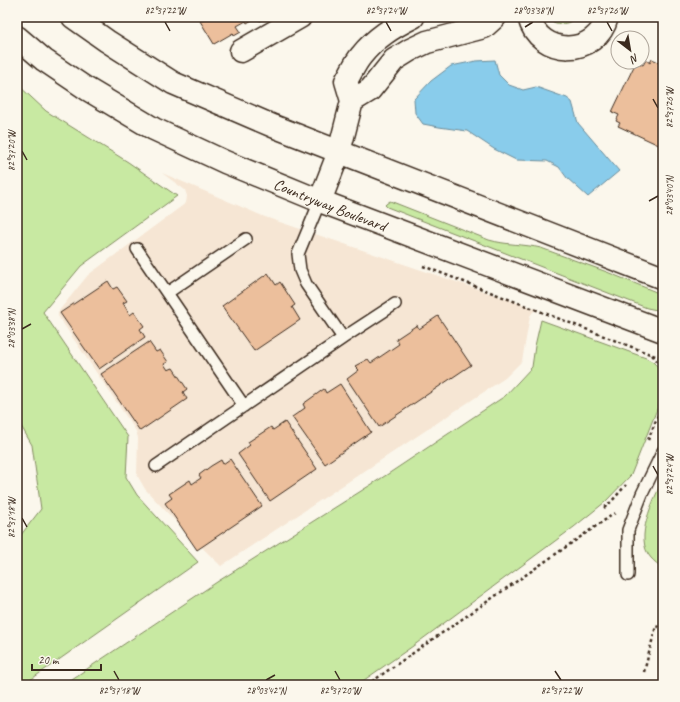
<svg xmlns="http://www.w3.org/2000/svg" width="680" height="702" viewBox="0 0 680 702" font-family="Caveat,sans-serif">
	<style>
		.built { fill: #f6e6d4 }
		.green { fill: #c8e9a2; stroke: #828a60 }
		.water { fill: #89cceb; stroke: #6a8b99 }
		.building { fill: #ecbf9c; stroke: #3b2a1e }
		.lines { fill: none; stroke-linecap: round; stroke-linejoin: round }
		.lane-casing { stroke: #3b2a1e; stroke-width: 14 }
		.street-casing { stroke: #3b2a1e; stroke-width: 25 }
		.secondary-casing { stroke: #3b2a1e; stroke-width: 25 }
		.path { stroke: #3b2a1e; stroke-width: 2.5; stroke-dasharray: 3 3; stroke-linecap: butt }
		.lane { stroke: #fbf7ec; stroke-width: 11 }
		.street { stroke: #fbf7ec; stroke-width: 22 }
		.secondary { stroke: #fbf7ec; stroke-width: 22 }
		.ticks { fill: none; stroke: #3b2a1e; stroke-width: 1.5 }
		.labels { text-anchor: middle; stroke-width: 3.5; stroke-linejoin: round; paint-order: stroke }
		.street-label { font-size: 16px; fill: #3b2a1e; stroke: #fbf7ec }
		.neatline { fill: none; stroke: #3b2a1e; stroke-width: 1.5 }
		.ticks-label { font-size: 10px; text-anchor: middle; fill: #3b2a1e }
	</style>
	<rect width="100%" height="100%" fill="#fbf7ec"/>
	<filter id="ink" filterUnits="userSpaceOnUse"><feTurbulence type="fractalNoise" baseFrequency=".025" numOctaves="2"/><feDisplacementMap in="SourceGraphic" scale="8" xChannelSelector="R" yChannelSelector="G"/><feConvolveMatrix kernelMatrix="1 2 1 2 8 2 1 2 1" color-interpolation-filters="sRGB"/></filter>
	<g filter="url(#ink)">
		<!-- built -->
		<path class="built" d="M162,173L265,217L536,309L532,313L530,316L522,361L505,378L221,566L177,523L145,489L137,475L138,438L136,431L58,316V312L88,275L186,203L187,196L185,190Z"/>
		<!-- green -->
		<path class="green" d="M546,17H576C568,26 555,26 546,17Z
			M17,84L46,111L128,162L177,196L81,266L43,312L128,437L126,477L137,495L198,562L23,685H17V540L41,509L32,445L17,419Z
			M390,201L489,240C506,245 524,244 541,248L607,272L656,292L663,296V307L661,310H657L647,308L387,207L385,205L386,204Z
			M541,320L646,358L653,362L658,367L662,375L663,394L631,475L605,502L574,527L413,646L357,685H63L217,582L388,474L505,396L532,367L535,346Z
			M663,479V567C658,565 655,562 651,558C633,538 654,500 663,479Z"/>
		<!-- water -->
		<path class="water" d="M495,60L499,75L509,85L523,90L536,87L567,98L572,102L578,123L619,171L588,197L567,178L559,167L547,161L516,160L494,149L467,131L439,127L423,124L415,113L414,99L431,81L451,66L476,61Z"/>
		<!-- building -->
		<path class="building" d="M207,17H266L260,21L257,17L247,23L246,21L237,26L241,32L234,36L233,33L214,44L200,21Z
			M652,59L663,64V147L618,126L620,123L616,121L619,115L612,112L636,62L643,65L646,60L650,63Z
			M268,273L276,285L280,282L295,305L292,307L300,320L254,351L222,306Z
			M108,281L113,289L117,287L127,301L123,303L130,315L134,312L144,326L140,329L145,337L99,369L60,313Z
			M438,316L471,365L379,427L347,379L359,370L355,366L368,359L371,363L399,344L396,339L417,325L419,329Z
			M149,342L156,352L160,350L168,362L164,364L168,370L173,368L187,389L183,392L187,399L140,431L101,374Z
			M340,384L371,432L325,464L292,417L305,408L303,404L324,389L326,393Z
			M285,422L317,469L270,501L238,454L250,445L248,442L271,427L273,430Z
			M230,459L262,506L197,550L165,503L172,498L169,494L190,480L192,484L201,478L199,475L211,466L221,460L223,464Z"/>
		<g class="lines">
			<!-- lane casing -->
			<g class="lane-casing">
				<path id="lane" d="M137,249L167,293
					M343,338L395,304
					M244,406L167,293L246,239
					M156,466L343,338L306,284L300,270L298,254L320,201
					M628,575V530L642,494L663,451"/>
			</g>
			<!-- street casing -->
			<g class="street-casing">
				<path id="street" d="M529,17C539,58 597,57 607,17
					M241,51L300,17
					M352,101L370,90L394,60L410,50L427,42L484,27L495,17
					M339,152L352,101L346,81C351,73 355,63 361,56C375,38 393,27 413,17"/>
			</g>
			<!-- secondary casing -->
			<g class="secondary-casing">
				<g id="secondary">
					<path d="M73,17L107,41L173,83L273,126L663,278"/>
					<path id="s1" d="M17,37L44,60L87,89L154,129L225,162L320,201L663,331"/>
					<path d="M320,201L339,152"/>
				</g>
			</g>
			<!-- path -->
			<path class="path" d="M423,266L663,359
				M652,355L660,364L663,371
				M648,440L663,403
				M604,508L611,502L626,485
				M644,672L656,626L663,629
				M367,685L615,513"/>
			<!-- lane -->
			<use href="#lane" class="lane"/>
			<!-- street -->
			<use href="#street" class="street"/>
			<!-- secondary -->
			<use href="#secondary" class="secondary"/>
		</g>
	</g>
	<!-- ticks -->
	<path class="ticks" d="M165,22L170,31M386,22L391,31M607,22L612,31M525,27L533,22M653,99L658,108M22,151L27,160M649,201L658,196M22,329L31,324M653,466L658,475M22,518L27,527M114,671L119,680M335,671L340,680M555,671L561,680M266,680L275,675"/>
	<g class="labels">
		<!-- street labels -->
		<g class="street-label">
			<text dy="6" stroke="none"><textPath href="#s1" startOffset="357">Countryway Boulevard</textPath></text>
		</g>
	</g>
	<!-- margin -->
	<rect width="680" height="702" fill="none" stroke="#fbf7ec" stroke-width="44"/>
	<!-- north arrow -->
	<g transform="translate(630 50) rotate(149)"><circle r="19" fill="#fbf7ec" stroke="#aea59a"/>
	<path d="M0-3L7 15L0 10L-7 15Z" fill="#3b2a1e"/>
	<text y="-6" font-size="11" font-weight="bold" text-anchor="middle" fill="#3b2a1e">N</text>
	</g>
	<!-- scale -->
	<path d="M32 664v6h69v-6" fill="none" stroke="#3b2a1e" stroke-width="2"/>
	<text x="38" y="664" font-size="12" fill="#3b2a1e" stroke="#fbf7ec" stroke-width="3" paint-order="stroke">20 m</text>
	<rect x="22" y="22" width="636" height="658" class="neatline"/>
	<g class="ticks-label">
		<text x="165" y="14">82°37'22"W</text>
		<text x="386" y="14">82°37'24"W</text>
		<text x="533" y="14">28°03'38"N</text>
		<text x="607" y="14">82°37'26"W</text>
		<text transform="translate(669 108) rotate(-90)" y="4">82°37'26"W</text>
		<text transform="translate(11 151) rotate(-90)" y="4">82°37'20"W</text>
		<text transform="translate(669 196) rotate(-90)" y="4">28°03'40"N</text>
		<text transform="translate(11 329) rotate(-90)" y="4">28°03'38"N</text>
		<text transform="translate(669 475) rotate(-90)" y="4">82°37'24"W</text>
		<text transform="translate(11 518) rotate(-90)" y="4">82°37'18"W</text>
		<text x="119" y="694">82°37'18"W</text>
		<text x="266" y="694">28°03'42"N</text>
		<text x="340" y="694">82°37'20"W</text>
		<text x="561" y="694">82°37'22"W</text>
	</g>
</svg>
